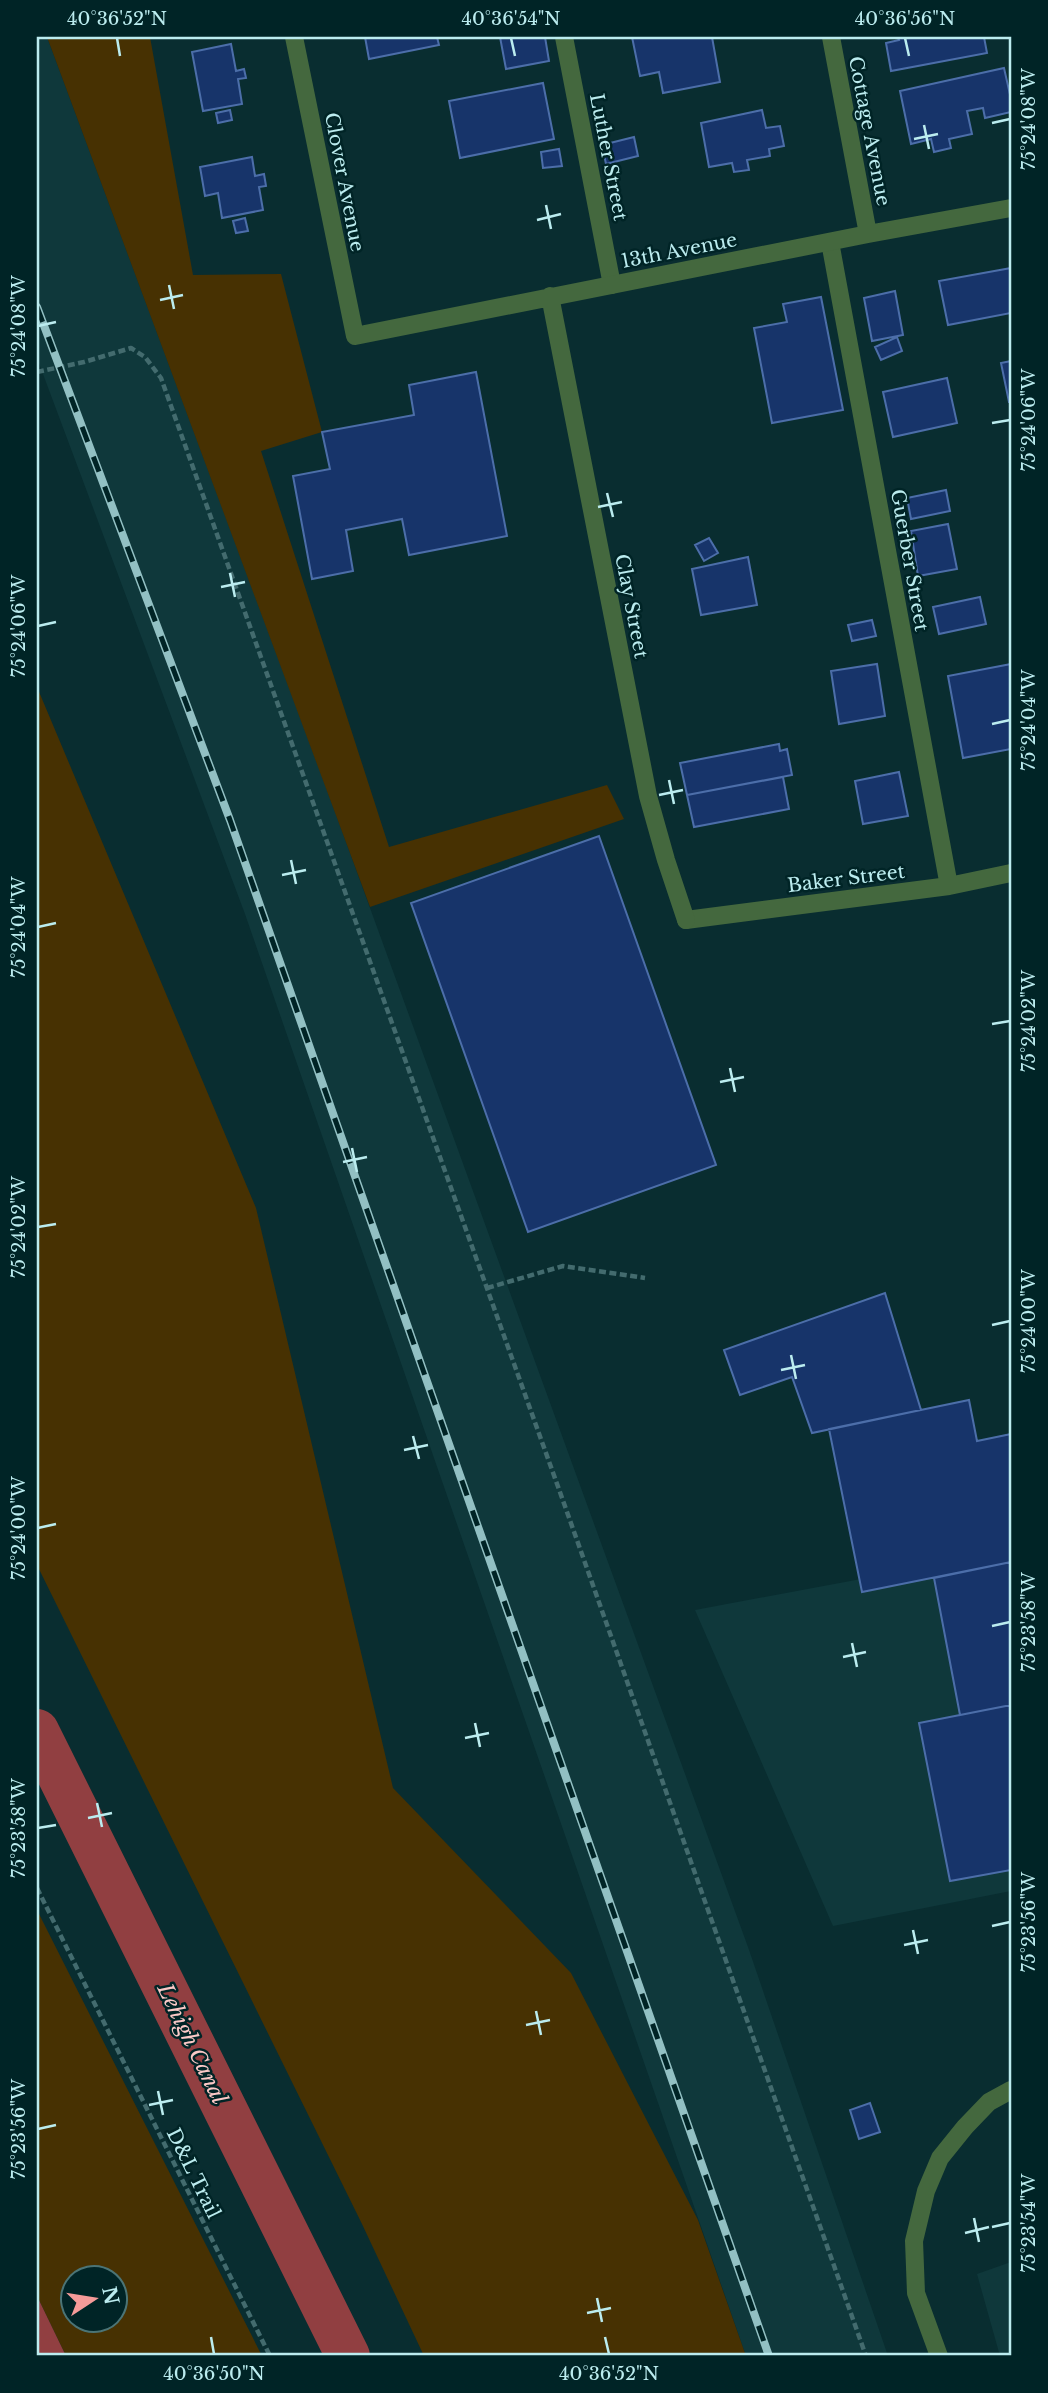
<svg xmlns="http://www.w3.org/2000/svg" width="1048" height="2393" viewBox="0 0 1048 2393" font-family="'Libre Baskerville',serif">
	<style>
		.built { fill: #0f383b }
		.green { fill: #473102; fill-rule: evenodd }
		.water { fill: #913f41 }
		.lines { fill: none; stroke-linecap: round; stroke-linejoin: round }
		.canal { stroke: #913f41; stroke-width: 44 }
		.building { fill: #17346a; stroke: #4c6ea9; stroke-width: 2 }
		.path { stroke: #436b6e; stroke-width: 4.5; stroke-dasharray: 7 3.5; stroke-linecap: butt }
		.lane { stroke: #44683e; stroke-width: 18 }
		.street { stroke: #44683e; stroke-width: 18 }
		.rail-casing { stroke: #92c0c3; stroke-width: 8 }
		.rail { stroke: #002426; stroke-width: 5; stroke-dasharray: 16; stroke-linecap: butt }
		.ticks { fill: none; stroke: #bbecef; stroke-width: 2.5 }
		.labels { text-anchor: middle; stroke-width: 5; stroke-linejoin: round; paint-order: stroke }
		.street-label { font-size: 19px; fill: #bbecef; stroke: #002426 }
		.water-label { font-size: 21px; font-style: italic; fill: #fbc9c7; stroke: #002426 }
		.neatline { fill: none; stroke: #bbecef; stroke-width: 2.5 }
		.ticks-label { font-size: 18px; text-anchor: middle; fill: #bbecef }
	</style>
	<rect width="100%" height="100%" fill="#092d30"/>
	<!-- built -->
	<path class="built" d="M37,37H47L322,776L748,1947L888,2356H746L245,914L37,358Z
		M1011,1551V1891L833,1926L695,1610Z
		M1011,2262V2356H1000L977,2274Z"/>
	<!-- green -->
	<path class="green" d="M47,37H150L193,275L281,274L322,432L261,451L389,847L607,785L624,819L370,907Z
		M37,687L256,1208L393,1788L571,1973L698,2220L746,2356H424L362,2224L37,1565Z
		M37,1910L262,2356H66L37,2296ZM74,2278H116V2320H74Z"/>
	<!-- water -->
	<path class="water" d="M37,2296L66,2356H37Z"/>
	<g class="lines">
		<!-- canal -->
		<path class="canal" d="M37,1731L348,2356"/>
	</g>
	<!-- building -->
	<path class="building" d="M365,37H437L439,45L369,59Z
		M500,37H545L549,61L506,69Z
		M632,37H712L720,82L663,93L659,72L640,76Z
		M898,37H984L987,53L891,71L886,43L899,40Z
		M231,44L236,71L244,69L246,78L238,79L242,104L203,111L192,52Z
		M1004,68L1011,99V112L985,118L983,108L967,111L972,134L949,139L951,148L934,152L931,139L911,144L900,91Z
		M543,83L554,139L460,158L449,101Z
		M230,110L232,120L218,123L216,113Z
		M762,110L766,128L780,126L784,146L769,149L770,156L747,160L749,170L734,172L732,163L709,167L701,123Z
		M634,137L638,156L606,164L602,145Z
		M559,149L562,166L543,168L541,152Z
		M252,157L255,176L264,174L266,186L259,187L263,210L222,218L218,193L205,196L200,167Z
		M245,218L248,231L236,233L233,221Z
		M1011,268V313L948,325L939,281Z
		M895,291L903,335L872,341L864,298Z
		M821,297L843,410L772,423L754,328L787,322L783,304Z
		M897,337L902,351L881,360L875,347Z
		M1011,361V402H1009L1001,363Z
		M476,372L507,536L409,555L402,519L346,530L353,571L312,579L293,476L330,469L322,432L414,415L409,385Z
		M947,378L957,423L893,437L883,392Z
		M946,490L950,511L911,519L907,498Z
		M948,524L957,569L918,576L911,531Z
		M709,538L718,553L704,561L695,545Z
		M748,557L757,605L701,615L692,569Z
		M980,597L986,624L939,634L933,607Z
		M872,620L876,636L852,641L848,625Z
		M877,664L885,716L839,724L831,671Z
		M1011,664V749L963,758L948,676Z
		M779,744L780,751L787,749L792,775L687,795L680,763Z
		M899,772L908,816L863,824L855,781Z
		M783,777L789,809L694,827L687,795Z
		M599,836L716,1165L528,1232L411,903Z
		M885,1293L921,1410L812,1433L792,1377L740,1395L724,1350Z
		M969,1400L977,1441L1011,1434V1562L862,1592L829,1429Z
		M1011,1562V1705L960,1715L934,1578Z
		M1011,1705V1870L950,1881L919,1723Z
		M870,2103L880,2132L859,2139L850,2110Z"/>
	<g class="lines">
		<!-- path -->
		<path class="path" d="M37,372L84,362L131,348L145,357L161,378L561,1495L866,2356
			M487,1288L563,1266L645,1278
			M37,1888L270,2356"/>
		<!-- lane -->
		<path class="lane" d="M564,37L612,285
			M830,242L949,886
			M686,920L949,886L1011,873
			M939,2356L916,2293L914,2241L926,2191L940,2158L965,2127L989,2102L1011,2090"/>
		<!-- street -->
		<path class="street" d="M294,37L355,336L868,234L1011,208
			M831,37L868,234
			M550,296L648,796L666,860L686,920"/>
		<!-- rail casing -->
		<g class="rail-casing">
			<path id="rail" d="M37,307L230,820L769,2356"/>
		</g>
		<!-- rail -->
		<use href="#rail" class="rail"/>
	</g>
	<!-- ticks -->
	<path class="ticks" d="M117,38L120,56M511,38L515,56M905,38L909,56M992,123L1010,119M924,125L929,149M914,139L938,134M546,205L551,229M537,220L561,214M169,285L174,309M160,300L183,295M38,326L56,322M992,423L1010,420M607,493L613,517M598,507L622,502M230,573L235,597M221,587L245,582M38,626L56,622M992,724L1010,720M669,780L674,804M659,795L683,790M291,860L296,884M282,875L306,870M38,927L56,923M992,1024L1010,1021M730,1068L735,1092M720,1082L744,1077M352,1148L357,1172M343,1162L367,1157M38,1227L56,1224M992,1325L1010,1321M791,1355L796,1379M781,1370L805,1365M413,1436L419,1459M404,1450L428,1445M38,1528L56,1524M992,1626L1010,1622M852,1643L857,1667M843,1657L866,1652M475,1723L480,1747M465,1738L489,1733M97,1803L102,1827M88,1818L112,1813M38,1828L56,1825M992,1926L1010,1922M913,1930L918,1954M904,1945L928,1940M536,2011L541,2035M526,2025L550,2020M158,2091L163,2115M149,2105L173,2100M38,2129L56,2125M974,2218L979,2242M992,2227L1010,2223M965,2233L989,2227M597,2298L602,2322M587,2313L611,2308M211,2337L214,2354M605,2337L609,2354"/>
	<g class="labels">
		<!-- street labels -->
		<g class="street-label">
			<text transform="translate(870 131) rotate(79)" y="7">Cottage Avenue</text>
			<text transform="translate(609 157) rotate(79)" y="7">Luther Street</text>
			<text transform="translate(345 182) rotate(79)" y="7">Clover Avenue</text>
			<text transform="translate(679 250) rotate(-11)" y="7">13th Avenue</text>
			<text transform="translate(910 560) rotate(80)" y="7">Guerber Street</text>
			<text transform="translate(632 606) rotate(79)" y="7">Clay Street</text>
			<text transform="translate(846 878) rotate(-7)" y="7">Baker Street</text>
			<text transform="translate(194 2173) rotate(64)" y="7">D&amp;L Trail</text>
		</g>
		<!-- water labels -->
		<g class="water-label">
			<text transform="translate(192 2044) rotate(64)" y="7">Lehigh Canal</text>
		</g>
	</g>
	<!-- border -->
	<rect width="1048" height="2393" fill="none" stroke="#002426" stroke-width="77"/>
	<!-- north arrow -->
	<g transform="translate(94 2299) rotate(78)"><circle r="33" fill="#002426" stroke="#4b7476" stroke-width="2"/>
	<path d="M0-5L12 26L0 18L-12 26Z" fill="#f59b99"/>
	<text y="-10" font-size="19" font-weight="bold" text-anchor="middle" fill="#bbecef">N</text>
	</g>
	<rect x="38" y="38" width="972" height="2316" class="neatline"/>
	<g class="ticks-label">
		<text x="117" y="25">40°36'52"N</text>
		<text x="511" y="25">40°36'54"N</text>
		<text x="905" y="25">40°36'56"N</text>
		<text transform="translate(1029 119) rotate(-90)" y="6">75°24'08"W</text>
		<text transform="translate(19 326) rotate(-90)" y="6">75°24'08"W</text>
		<text transform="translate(1029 420) rotate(-90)" y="6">75°24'06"W</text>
		<text transform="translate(19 626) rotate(-90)" y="6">75°24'06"W</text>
		<text transform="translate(1029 720) rotate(-90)" y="6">75°24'04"W</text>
		<text transform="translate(19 927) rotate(-90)" y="6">75°24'04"W</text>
		<text transform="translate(1029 1021) rotate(-90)" y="6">75°24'02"W</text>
		<text transform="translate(19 1227) rotate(-90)" y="6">75°24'02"W</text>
		<text transform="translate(1029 1321) rotate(-90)" y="6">75°24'00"W</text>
		<text transform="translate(19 1528) rotate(-90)" y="6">75°24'00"W</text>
		<text transform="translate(1029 1622) rotate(-90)" y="6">75°23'58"W</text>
		<text transform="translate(19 1828) rotate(-90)" y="6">75°23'58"W</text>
		<text transform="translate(1029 1922) rotate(-90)" y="6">75°23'56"W</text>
		<text transform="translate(19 2129) rotate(-90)" y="6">75°23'56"W</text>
		<text transform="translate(1029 2223) rotate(-90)" y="6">75°23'54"W</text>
		<text x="214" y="2380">40°36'50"N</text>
		<text x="609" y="2380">40°36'52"N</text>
	</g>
</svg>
